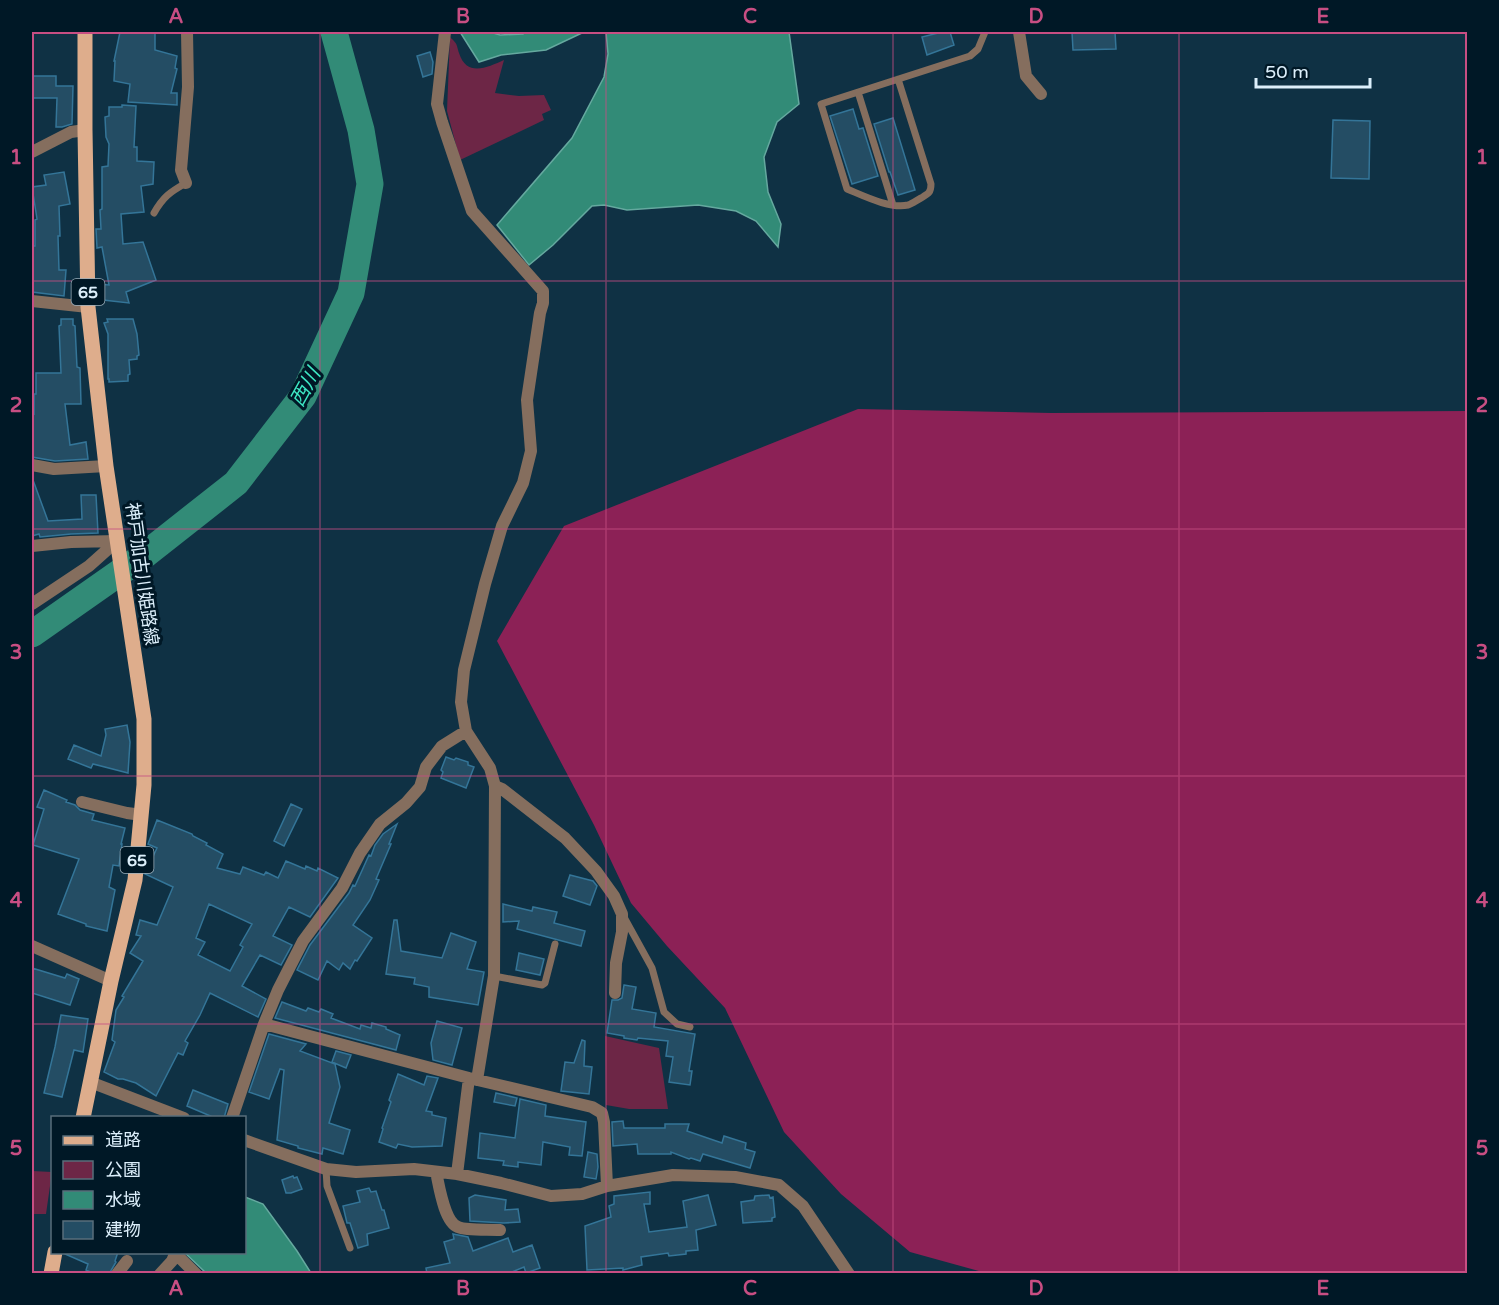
<svg xmlns="http://www.w3.org/2000/svg" width="1499" height="1305" viewBox="0 0 1499 1305" font-family="'Varela Round','Noto Sans JP',sans-serif">
	<style>
		.green { fill: #6d2646 }
		.forest { fill: #8c2156 }
		.water { fill: #328b77; stroke: #65a99f; stroke-width: 1.5 }
		.lines { fill: none; stroke-linecap: round; stroke-linejoin: round }
		.river { stroke: #328b77; stroke-width: 27 }
		.building { fill: #244d64; stroke: #347598; stroke-width: 1.5; fill-rule: evenodd }
		.lane { stroke: #856e5e; stroke-width: 7 }
		.street { stroke: #856e5e; stroke-width: 12 }
		.primary { stroke: #dead8c; stroke-width: 15 }
		.grid { fill: none; stroke: #c84e83; stroke-width: 1.5; stroke-opacity: 0.55 }
		.labels { text-anchor: middle; stroke-width: 6; stroke-linejoin: round; paint-order: stroke }
		.shield { fill: #001826; stroke: #9aaebb; stroke-width: 1.5 }
		.shield-label { font-size: 16px; font-weight: bold; fill: #dceffb }
		.street-label { font-size: 18px; fill: #dceffb; stroke: #001826 }
		.water-label { font-size: 20px; font-style: italic; fill: #3de7c4; stroke: #001826 }
		.neatline { fill: none; stroke: #c84e83; stroke-width: 2 }
		.grid-label { font-size: 20px; text-anchor: middle; font-weight: bold; fill: #c84e83 }
	</style>
	<rect width="100%" height="100%" fill="#0f3144"/>
	<!-- green -->
	<path class="green" d="M450,37C458,45 456,43 459,53C467,78 488,67 504,60L495,93L519,96L544,95L551,110L542,114L544,120L460,160L447,111Z
		M605,1036L659,1048L668,1109H629L606,1105Z
		M32,1171L52,1172L46,1214H32Z"/>
	<!-- forest -->
	<path class="forest" d="M858,409L1051,413L1467,411V1273H986L910,1252L841,1194L784,1132L725,1008L667,946L631,903L594,825L497,641L564,526Z"/>
	<!-- water -->
	<path class="water" d="M460,32H490L500,35L523,34L526,32H584L546,50L501,55L479,62Z
		M606,32H789L799,104L777,122L764,157L768,192L781,224L778,247L756,221L736,211L698,205L627,210L604,205L592,206L553,245L529,265L497,225L572,138L604,77L608,54Z
		M245,1197L263,1204L297,1251L311,1273H206L185,1253L244,1252Z"/>
	<g class="lines">
		<!-- river -->
		<path class="river" d="M32,634L146,554L236,483L303,396L351,293L370,184L361,130L334,32"/>
	</g>
	<!-- building -->
	<path class="building" d="M120,32H155V50L177,56L175,68L177,69L171,93H177V105L128,102L130,84L114,81L115,61H114Z
		M942,32H950L954,45L927,55L922,37Z
		M1072,32H1115L1116,49L1073,50Z
		M430,52L433,62L432,74L423,77L417,56Z
		M32,76H56V86H73L72,124L62,127H56L57,98H32Z
		M122,105L136,106L134,147H137V161L154,162L153,184L141,186L144,212L121,214L123,244L143,242L156,280L126,292L129,303L103,300L102,297H98L97,284L109,285L102,247L97,248L96,229H101L100,210L102,209V167L108,166L109,144L106,137L105,117L109,116V107H122Z
		M853,109L859,129L863,128L878,176L852,184L830,116Z
		M893,118L915,190L898,195L890,172H889L874,124Z
		M1333,120L1370,121L1369,179L1331,178Z
		M64,172L70,204L59,206L60,236H58L59,270H66L64,296L32,292V246H35V220L37,219L32,187L46,185L44,175Z
		M61,319H73V325L75,326L77,367L80,368L81,404H65L70,445L86,442L88,459L55,461L32,457V413L34,414V394H36V373H61L59,326L61,325Z
		M107,319H133L137,334L139,355L137,356V359L129,360L130,374L128,375V381L109,382V379H108V334L104,323L108,322Z
		M32,480H33L48,521L82,519L81,495H96L98,533L71,534L40,537L39,534L32,536Z
		M127,725L130,742L128,773L93,764L91,768L68,759L74,745L101,756L106,735L105,729Z
		M446,757L454,760L456,758L468,762V765L474,767L466,788L441,778L443,772L441,770Z
		M44,790L67,800L66,802L75,805L80,810L94,814L92,820L125,828L121,844H122L119,866L113,865L109,887L115,890L107,931L86,926V924L58,914L79,859L33,845L44,809L37,807Z
		M291,804L302,809L284,846L274,841Z
		M157,820L192,834L193,836L207,843L206,845L223,854L217,868L240,874L243,867L264,875L266,872L278,878L286,861L305,869L306,866L317,871L318,868L338,878L310,917L289,907L273,936L292,945L281,965L260,955L242,986L266,999L258,1017L210,993L200,1015L185,1041L188,1043L183,1055L178,1053L156,1096L136,1083L123,1079H118L104,1072L115,1042L112,1040L116,1010L124,997L122,996L143,961L130,953L141,936L136,935L140,920L157,925L173,887L145,874L157,848L148,844ZM209,904L252,924L240,945L243,947L230,971L198,955L205,942L196,938Z
		M397,824L389,844H391L376,879L379,880L370,900L353,925L372,938L357,961L355,960L350,969L343,963L339,970L327,961L318,980L297,970L310,945L349,893L353,885L355,886L369,855L371,856L375,845L383,834Z
		M570,875L593,881L597,886L590,905L563,896Z
		M503,904L532,911L533,907L557,912L554,923L585,931L581,946L517,929L519,921L503,922Z
		M394,920H397L401,951L442,958L451,933L476,942L467,969L484,972L478,1005L429,997V987L414,984L415,978L386,974Z
		M519,953L544,959L540,975L516,970Z
		M32,968L65,978L67,974L79,979L70,1005L32,993Z
		M624,985L636,987L632,1009L656,1013L654,1027L695,1034L689,1071H692L690,1085L669,1082L673,1057L666,1056L668,1041L638,1038L637,1040L624,1038V1036L607,1033L612,1000H618L622,998Z
		M282,1002L306,1011L308,1008L319,1012L321,1009L333,1014L331,1018L360,1029L361,1025L371,1028L372,1023L386,1027V1029L400,1035L396,1050L275,1018Z
		M61,1015L88,1019L83,1052L74,1050L62,1097L44,1093L55,1047Z
		M437,1021L462,1028L452,1065L433,1060L431,1043Z
		M269,1034L306,1044L300,1051L335,1064L340,1087L329,1123L350,1130L343,1154L323,1148L322,1154L298,1148V1146L277,1140L284,1070L280,1069L269,1099L249,1092Z
		M582,1040L585,1041L584,1066L592,1067L589,1094L561,1091L565,1062L574,1063Z
		M336,1051L351,1055L346,1068L332,1062Z
		M398,1074L424,1085L427,1076L438,1078L426,1111L432,1112V1115L446,1118L442,1146L412,1147L398,1144L396,1148L379,1142L383,1129L382,1128L391,1102L389,1100Z
		M193,1090L228,1104L224,1118H215L187,1106Z
		M496,1093L517,1098L515,1106L494,1102Z
		M520,1099L546,1105L545,1116L586,1122L582,1156L569,1155L570,1147L543,1142L541,1165L518,1162V1167L503,1165L504,1161L478,1158L480,1133L515,1138Z
		M623,1121L624,1128H665V1124H689L687,1131L722,1143L724,1136L746,1143L745,1149L755,1152L750,1168L703,1154L700,1161L691,1158L689,1159L671,1152V1154H638L637,1144L613,1146L612,1122Z
		M588,1152L597,1154L598,1167L596,1179L584,1177Z
		M293,1176L294,1178L297,1177L302,1189L291,1193H286L282,1180Z
		M369,1188L371,1192L376,1191L382,1210H384L389,1228L367,1234L368,1245L358,1248L350,1223H347L343,1206L360,1202L357,1191Z
		M650,1192V1204H644L649,1232L687,1227L683,1201L708,1195L716,1225L696,1230L698,1250L686,1251V1254L669,1256L668,1253L641,1257L642,1265L623,1270V1268L587,1270L585,1226L611,1217L609,1206L614,1204V1196Z
		M475,1195L506,1200L505,1210L518,1209L520,1222L504,1223L470,1221L469,1198Z
		M769,1195L770,1198L773,1197L775,1217L772,1218V1221L743,1223L741,1202L754,1200L755,1196Z
		M453,1234L468,1237L473,1251L508,1238L513,1252L532,1245L540,1268L526,1273L524,1267L507,1274H427L426,1268L450,1263L444,1242L454,1239Z
		M65,1252H118L115,1261L116,1262L109,1274H95L86,1270L88,1264L65,1254Z"/>
	<g class="lines">
		<!-- lane -->
		<path class="lane" d="M898,79L931,184C931,193 928,194 921,198C917,200 912,204 908,205C890,209 864,196 847,189L821,104L970,56L978,49L985,32
			M858,92L893,205
			M154,213C163,197 170,192 186,183
			M625,919L652,968L664,1012L677,1024L690,1027
			M494,976L542,985L545,983L555,944
			M326,1169L327,1186L350,1248"/>
		<!-- street -->
		<path class="street" d="M445,32L437,104L442,122L472,211L543,291V303L540,313L527,400L531,451L523,483L502,526L485,584L464,670L461,702L466,731L490,768L495,786L494,976L477,1080
			M1019,32L1026,76L1041,94
			M32,152L71,132L85,130
			M186,183L181,170L188,87L187,32
			M32,301L88,307
			M32,465L54,469L106,466
			M32,546L71,542L117,541
			M32,604L89,566L117,541
			M495,786L502,789L565,838L596,871L614,896L622,914V932L616,963L615,993
			M82,802L127,813L142,815
			M32,946L111,981
			M264,1024L469,1078L592,1107L602,1113L604,1122L607,1186
			M90,1082L184,1118
			M232,1118L264,1024L278,990L303,941L342,888L360,853L380,824L406,803L420,787L426,767L442,746L466,731
			M244,1140L326,1169L356,1172L414,1169L457,1174L501,1183L551,1196L582,1194L607,1186L673,1175L735,1177L779,1185L803,1206L849,1274
			M436,1172C439,1185 444,1222 458,1227C467,1231 490,1229 500,1230
			M457,1174L469,1078
			M176,1254L196,1274
			M117,1274L127,1261
			M160,1274L172,1261L176,1252"/>
		<!-- primary -->
		<path class="primary" d="M83,1118L111,981L135,880L144,785V719L106,466L88,307L85,130V32
			M51,1274L55,1252"/>
	</g>
	<!-- grid -->
	<path class="grid" d="M320,32V1274M606,32V1274M893,32V1274M1179,32V1274M32,281H1468M32,529H1468M32,776H1468M32,1024H1468"/>
	<g class="labels">
		<!-- shield labels -->
		<g class="shield">
			<rect x="71.5" y="279" width="33" height="26" rx="4.5"/>
			<rect x="120.5" y="847" width="33" height="26" rx="4.5"/>
		</g>
		<g class="shield-label">
			<text x="88" y="298">65</text>
			<text x="137" y="866">65</text>
		</g>
		<!-- street labels -->
		<g class="street-label">
			<text transform="translate(142 574) rotate(82)" y="6">神戸加古川姫路線</text>
		</g>
		<!-- water labels -->
		<g class="water-label">
			<text transform="translate(305 387) rotate(-61)" y="7">西川</text>
		</g>
	</g>
	<!-- border -->
	<rect width="1499" height="1305" fill="none" stroke="#001826" stroke-width="66"/>
	<!-- legend -->
	<rect x="51" y="1116" width="195" height="138" fill="#001826" stroke="#586e7b" stroke-width="1.5"/>
	<rect x="63" y="1136" width="30" height="9" fill="#dead8c" stroke="#586e7b" stroke-width="1.5"/>
	<text x="105" y="1146" font-size="18" fill="#dceffb">道路</text>
	<rect x="63" y="1161" width="30" height="18" fill="#6d2646" stroke="#586e7b" stroke-width="1.5"/>
	<text x="105" y="1176" font-size="18" fill="#dceffb">公園</text>
	<rect x="63" y="1191" width="30" height="18" fill="#328b77" stroke="#586e7b" stroke-width="1.5"/>
	<text x="105" y="1206" font-size="18" fill="#dceffb">水域</text>
	<rect x="63" y="1221" width="30" height="18" fill="#244d64" stroke="#586e7b" stroke-width="1.5"/>
	<text x="105" y="1236" font-size="18" fill="#dceffb">建物</text>
	<!-- scale -->
	<path d="M1256 78v9h114v-9" fill="none" stroke="#dceffb" stroke-width="3"/>
	<text x="1265" y="78" font-size="18" fill="#dceffb" stroke="#001826" stroke-width="4.5" paint-order="stroke">50 m</text>
	<rect x="33" y="33" width="1433" height="1239" class="neatline"/>
	<g class="grid-label">
		<text x="176" y="23">A</text>
		<text x="463" y="23">B</text>
		<text x="750" y="23">C</text>
		<text x="1036" y="23">D</text>
		<text x="1323" y="23">E</text>
		<text x="16" y="164">1</text>
		<text x="1482" y="164">1</text>
		<text x="16" y="412">2</text>
		<text x="1482" y="412">2</text>
		<text x="16" y="659">3</text>
		<text x="1482" y="659">3</text>
		<text x="16" y="907">4</text>
		<text x="1482" y="907">4</text>
		<text x="16" y="1155">5</text>
		<text x="1482" y="1155">5</text>
		<text x="176" y="1295">A</text>
		<text x="463" y="1295">B</text>
		<text x="750" y="1295">C</text>
		<text x="1036" y="1295">D</text>
		<text x="1323" y="1295">E</text>
	</g>
</svg>
